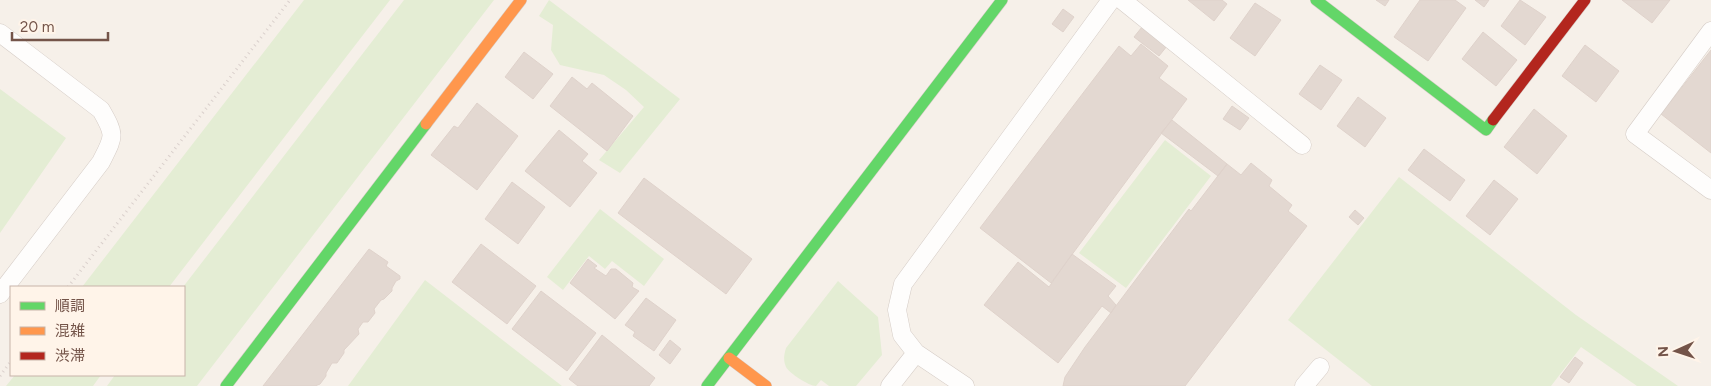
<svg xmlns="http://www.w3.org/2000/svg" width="1711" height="386" viewBox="0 0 1711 386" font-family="Figtree,'Noto Sans JP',sans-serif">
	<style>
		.green { fill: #e4edd4 }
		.building { fill: #e3d8d1; stroke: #dfd2cb }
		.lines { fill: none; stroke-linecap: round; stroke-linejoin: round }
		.lane-casing { stroke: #d5ccc6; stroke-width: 19 }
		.fast-casing { stroke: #d6cbc6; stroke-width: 12 }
		.slow-casing { stroke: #d6cbc6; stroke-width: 12 }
		.jam-casing { stroke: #d6cbc6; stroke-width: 12 }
		.path { stroke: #dad0cc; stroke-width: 3; stroke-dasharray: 1 4; stroke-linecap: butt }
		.lane { stroke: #fefdfc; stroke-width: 18 }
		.fast { stroke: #63d668; stroke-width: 11 }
		.slow { stroke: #ff974d; stroke-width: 11 }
		.jam { stroke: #b3261e; stroke-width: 11 }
	</style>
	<rect width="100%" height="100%" fill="#f6f0e9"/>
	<!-- green -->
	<path class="green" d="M304,0H390L169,287H82Z
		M404,0H494L197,386H107L115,375H184L183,287Z
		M549,0L680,99L620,173L599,160L644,107L626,90L604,75L560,65L551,50L553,25L539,16Z
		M0,89L66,138L0,233Z
		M1165,140L1211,176L1126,288L1079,253Z
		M1399,177L1576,315L1678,386H1637L1581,347L1551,386H1372L1288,320Z
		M600,209L664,259L644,286L612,261L605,269L589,256L563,290L547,277Z
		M425,280L562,386H348Z
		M838,281L878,317L882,355L856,386H829L821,380L816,386C809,386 789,373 786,367C783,360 784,355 786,348Z
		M15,375H101L93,386H6Z"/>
	<!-- building -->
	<path class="building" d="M1188,0H1222L1227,4L1214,21Z
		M1376,0H1389L1385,6Z
		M1420,0H1455L1466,8L1428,61L1394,37Z
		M1475,0H1489L1484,7Z
		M1520,0L1546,17L1525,45L1501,26Z
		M1622,0H1670L1652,23Z
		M1255,3L1281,20L1255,56L1230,38Z
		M1063,9L1074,17L1063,32L1052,24Z
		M1142,27L1167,46L1159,56L1134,37Z
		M1483,32L1517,60L1496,86L1462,59Z
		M1141,44L1168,66L1159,78L1187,99L1051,283L980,228L1119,46L1131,56Z
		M1585,45L1619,71L1596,102L1562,76Z
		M1711,50V153L1661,114Z
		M524,52L553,74L533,99L505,77Z
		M1320,65L1342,80L1321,110L1299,94Z
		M572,77L587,89L592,83L633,116L607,151L550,106Z
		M1358,97L1386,118L1365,147L1337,126Z
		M477,103L518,136L477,190L431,155L454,126L458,128Z
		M1232,106L1249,118L1240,130L1223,119Z
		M1534,109L1567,136L1537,174L1504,147Z
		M1172,120L1227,164L1218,176L1161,133Z
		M559,130L588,154L582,161L597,173L570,207L525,171Z
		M1424,149L1465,180L1450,201L1408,170Z
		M1251,163L1272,180L1269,186L1292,205L1288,211L1307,226L1185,386H1063L1065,377L1085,347L1189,209L1191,211L1227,164L1241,175Z
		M644,178L752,259L726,294L618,213Z
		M1494,180L1518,199L1490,235L1466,216Z
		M512,182L545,207L518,244L485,219Z
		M1355,210L1364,218L1358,225L1349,217Z
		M481,244L536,286L507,324L452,282Z
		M369,249L388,262L386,266L400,276V279L396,281L392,288V291L384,299L381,300L374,309L375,313L368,322H363L358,329L359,334L344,350V353L337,363H332L326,373V376L320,384L315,386H263Z
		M1072,254L1116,286L1108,296L1116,305L1111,313L1102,306L1058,363L984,305L1018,262L1049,287Z
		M588,259L597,266L594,268L606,276L611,269H616L633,283L632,287L639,291L615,319L570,283Z
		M541,291L596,333L567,371L512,329Z
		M646,298L676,320L654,351L633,336L635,332L625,325Z
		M602,335L655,378L649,386H578L569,379Z
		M670,340L681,349L670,364L659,355Z
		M1575,357L1583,363L1569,383L1560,377Z"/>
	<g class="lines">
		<!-- lane casing -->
		<g class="lane-casing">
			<path id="lane" d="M1122,0L1302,145
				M1711,31L1635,134L1711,190
				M0,33L101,110C116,136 114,136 101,162L0,294
				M890,386L916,353
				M965,386L916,353L902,335L897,310L903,284L1111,0
				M1304,386L1320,367"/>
		</g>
		<!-- fast casing -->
		<g class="fast-casing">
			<path id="fast" d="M1316,0L1486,130L1493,120
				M226,386L426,124
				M707,386L1002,0"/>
		</g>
		<!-- slow casing -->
		<g class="slow-casing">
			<path id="slow" d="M426,124L521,0
				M729,358L766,386"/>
		</g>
		<!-- jam casing -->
		<g class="jam-casing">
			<path id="jam" d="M1493,120L1585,0"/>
		</g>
		<!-- path -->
		<path class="path" d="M68,287L290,0
			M0,376L11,361"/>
		<!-- lane -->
		<use href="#lane" class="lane"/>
		<!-- fast -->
		<use href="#fast" class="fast"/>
		<!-- slow -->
		<use href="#slow" class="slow"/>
		<!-- jam -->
		<use href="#jam" class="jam"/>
	</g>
	<!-- legend -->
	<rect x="10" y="286" width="175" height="90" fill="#fff4e9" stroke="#c7b4a9"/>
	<rect x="20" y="302" width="25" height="8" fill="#63d668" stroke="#c7b4a9"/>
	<text x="55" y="311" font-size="15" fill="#745449">順調</text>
	<rect x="20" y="327" width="25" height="8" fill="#ff974d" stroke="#c7b4a9"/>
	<text x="55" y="336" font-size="15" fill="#745449">混雑</text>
	<rect x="20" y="352" width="25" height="8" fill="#b3261e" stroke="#c7b4a9"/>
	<text x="55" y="361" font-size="15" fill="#745449">渋滞</text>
	<!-- north arrow -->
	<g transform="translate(1676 351) rotate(267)" stroke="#fff4e9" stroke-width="4" paint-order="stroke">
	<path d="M0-4L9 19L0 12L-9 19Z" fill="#745449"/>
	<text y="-8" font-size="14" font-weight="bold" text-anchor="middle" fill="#745449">N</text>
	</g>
	<!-- scale -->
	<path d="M12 32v8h96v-8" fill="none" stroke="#745449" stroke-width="2.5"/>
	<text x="20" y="32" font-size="15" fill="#745449" stroke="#fff4e9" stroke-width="4" paint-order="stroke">20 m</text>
</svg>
